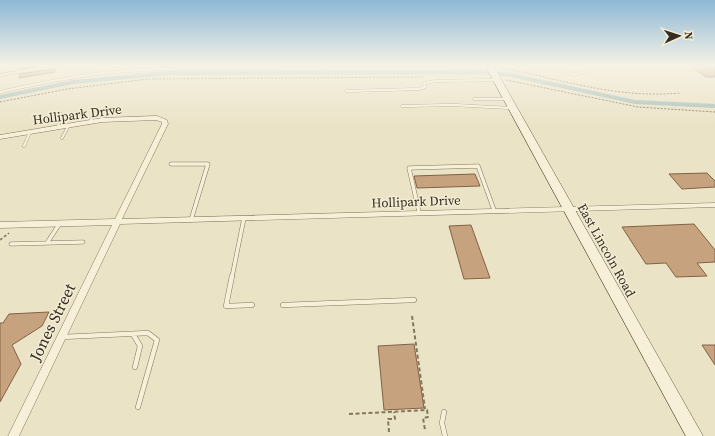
<svg xmlns="http://www.w3.org/2000/svg" width="715" height="436" viewBox="0 0 715 436" font-family="'Source Serif 4',serif">
	<style>
		.lines { fill: none; stroke-linecap: round; stroke-linejoin: round }
		.canal { fill: #a7bfba; fill-rule: evenodd }
		.building { fill: #c7a27e; stroke: #836244 }
		.lane-far2-casing { stroke: #85765d; stroke-width: 3 }
		.lane-far1-casing { stroke: #85765d; stroke-width: 4.5 }
		.lane-casing { stroke: #85765d; stroke-width: 5.5 }
		.street-casing { stroke: #85765d; stroke-width: 1 }
		.secondary-casing { stroke: #675740; stroke-width: 1 }
		.path-far2 { stroke: #85765d; stroke-width: 1; stroke-dasharray: 2 1.5; stroke-linecap: butt }
		.path-far1 { stroke: #85765d; stroke-width: 1.5; stroke-dasharray: 3 2; stroke-linecap: butt }
		.path { stroke: #85765d; stroke-width: 2; stroke-dasharray: 4 2.5; stroke-linecap: butt }
		.lane-far2 { stroke: #f6f0d9; stroke-width: 2.5 }
		.lane-far1 { stroke: #f6f0d9; stroke-width: 3.5 }
		.lane { stroke: #f6f0d9; stroke-width: 4.5 }
		.street { fill: #f6f0d9; fill-rule: evenodd }
		.secondary { fill: #f6f0d9; fill-rule: evenodd }
		.labels { text-anchor: middle; stroke-width: 3; stroke-linejoin: round; paint-order: stroke }
		.street-label { font-size: 13px; fill: #362d20; stroke: #f3edd5 }
		.near-street-label { font-size: 16px; fill: #362d20; stroke: #f3edd5 }
	</style>
	<rect width="100%" height="100%" fill="#ebe3c6"/>
	<g class="lines">
		<!-- canal -->
		<path class="canal" d="M479,70L511,73L635,100L715,104V108L635,104L511,77L479,74L169,75L73,84L0,99V95L73,80L169,71Z"/>
	</g>
	<!-- building -->
	<path class="building" d="M21,65H50L20,69Z
		M689,65H715V77H706Z
		M55,69V72L19,78L20,74Z
		M707,173L715,181V187L682,189L669,174Z
		M475,174L480,186L417,188L414,176Z
		M694,224L715,250V262L697,263L707,276L676,277L666,263L646,264L622,227Z
		M471,225L490,278L464,279L449,226Z
		M49,312L42,326L12,345L21,364L0,402V323H3L9,314Z
		M414,344L424,408L384,410L378,346Z
		M702,345H715V365Z"/>
	<g class="lines">
		<!-- lane-far2 casing -->
		<g class="lane-far2-casing">
			<path id="lane-far2" d="M555,65L573,75L590,70
				M346,91L419,89L425,87L424,83L436,81L496,80
				M0,92C35,84 69,77 105,73C175,66 246,68 317,69L334,65
				M474,99H507
				M402,106L454,105L512,108
				M91,121L94,109
				M58,127L61,114
				M62,138L69,125
				M24,146L30,132"/>
		</g>
		<!-- lane-far1 casing -->
		<g class="lane-far1-casing">
			<path id="lane-far1" d="M171,164H208L191,220
				M419,212L409,168L478,166L494,210
				M60,223L47,243L83,242
				M11,244L47,243
				M232,277L244,218"/>
		</g>
		<!-- lane casing -->
		<g class="lane-casing">
			<path id="lane" d="M232,276L226,306L252,305
				M283,305L414,300
				M133,334L140,346L135,367
				M62,337L148,333L157,340L138,407
				M444,412L442,423L445,436"/>
		</g>
		<!-- street casing -->
		<g class="street-casing">
			<path id="street" d="M57,65H65L63,66L0,76V74Z
				M157,116L167,120L168,124L122,219L715,203V207L120,224L19,436H8L112,225L0,228V222L115,219L162,124V122L156,120L102,122L0,139V135L102,118Z"/>
		</g>
		<!-- secondary casing -->
		<g class="secondary-casing">
			<path id="secondary" d="M485,65H493L703,436H686Z"/>
		</g>
		<!-- path-far2 -->
		<path class="path-far2" d="M498,67C560,79 616,99 680,93
			M506,80L638,107L715,112
			M0,102L67,89L148,79L424,77"/>
		<!-- path-far1 -->
		<path class="path-far1" d="M0,240L9,233"/>
		<!-- path -->
		<path class="path" d="M412,316L425,409
			M349,414L427,410L428,417L423,418L425,430
			M389,432L388,419H395L394,412"/>
		<!-- lane-far2 -->
		<use href="#lane-far2" class="lane-far2"/>
		<!-- lane-far1 -->
		<use href="#lane-far1" class="lane-far1"/>
		<!-- lane -->
		<use href="#lane" class="lane"/>
		<!-- street -->
		<use href="#street" class="street"/>
		<!-- secondary -->
		<use href="#secondary" class="secondary"/>
	</g>
	<!-- sky -->
	<linearGradient id="sky" x2="0" y2="1"><stop stop-color="#8eb8d6"/><stop offset="0.52" stop-color="#f6f2e5"/><stop offset="1" stop-color="#f6f2e5" stop-opacity="0"/></linearGradient>
	<rect width="715" height="126" fill="url(#sky)"/>
	<g class="labels">
		<!-- street labels -->
		<g class="street-label">
			<text transform="translate(77 114) rotate(-7)" y="5">Hollipark Drive</text>
			<text transform="translate(416 201) rotate(-2)" y="5">Hollipark Drive</text>
			<text transform="translate(607 250) rotate(61)" y="5">East Lincoln Road</text>
		</g>
		<!-- near-street labels -->
		<g class="near-street-label">
			<text transform="translate(52 322) rotate(-64)" y="6">Jones Street</text>
		</g>
	</g>
	<!-- north arrow -->
	<g transform="translate(679 36) rotate(87)" stroke="#f3edd5" stroke-width="3" paint-order="stroke">
	<path d="M0-3L7 15L0 10L-7 15Z" fill="#362d20"/>
	<text y="-6" font-size="11" font-weight="bold" text-anchor="middle" fill="#362d20">N</text>
	</g>
</svg>
